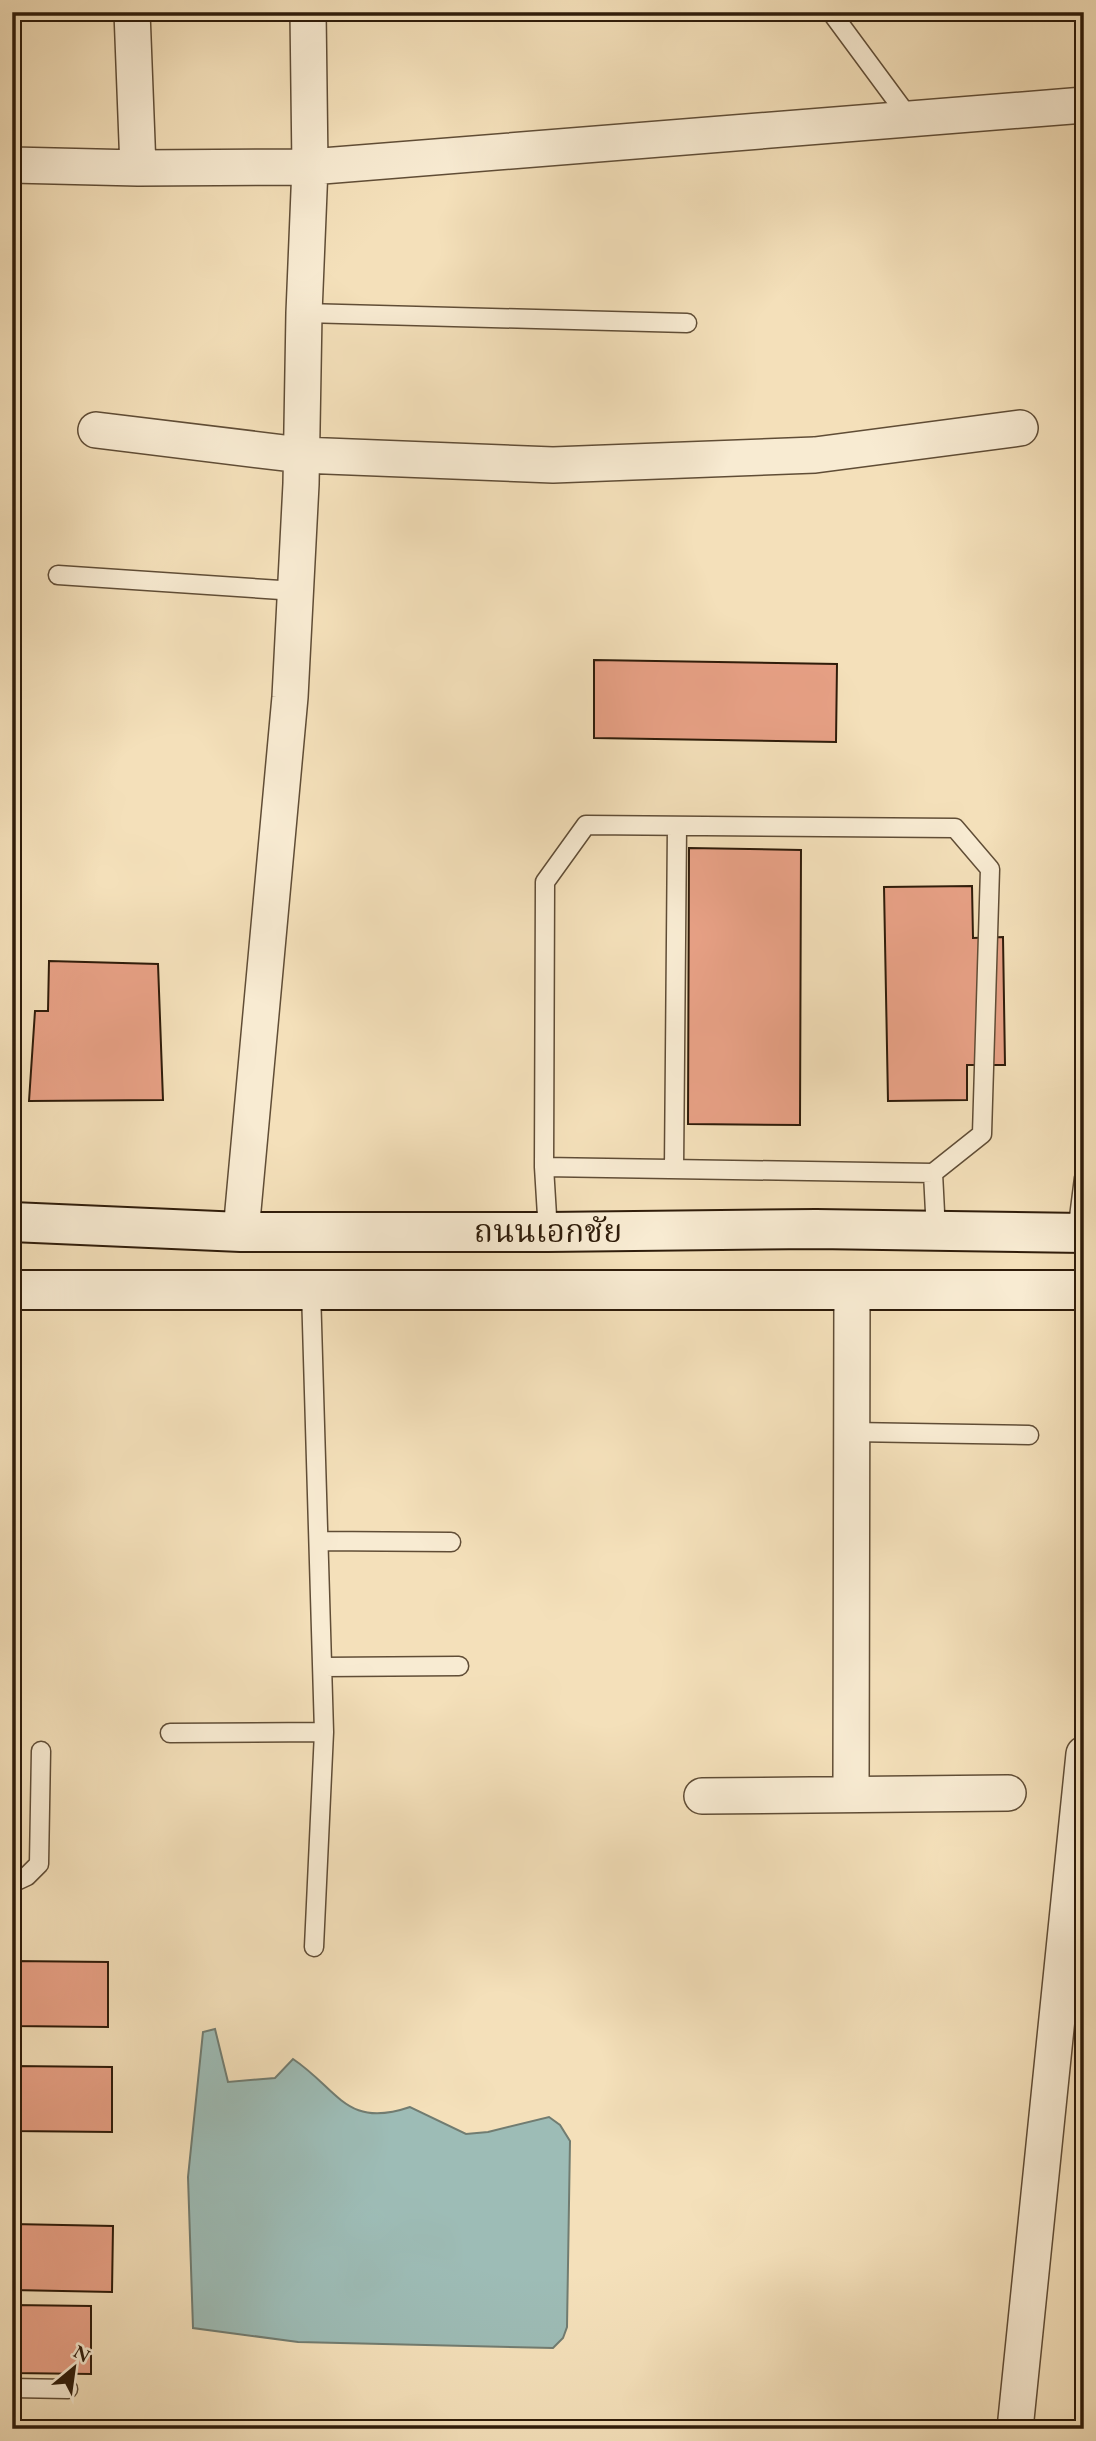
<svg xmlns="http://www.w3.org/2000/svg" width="1096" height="2441" viewBox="0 0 1096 2441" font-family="'EB Garamond','Noto Serif Thai',serif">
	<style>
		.water { fill: #9dbcb6; stroke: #717c71; stroke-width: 2 }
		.building { fill: #e8a186; stroke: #2f1c0a; stroke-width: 2 }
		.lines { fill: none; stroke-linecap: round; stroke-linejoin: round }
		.service-casing { stroke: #604d36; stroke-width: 21 }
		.minor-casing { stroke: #604d36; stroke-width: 38 }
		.secondary-casing { stroke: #2f1c0a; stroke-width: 42 }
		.service { stroke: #f8ebd2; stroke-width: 18 }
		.minor { stroke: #f8ebd2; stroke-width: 35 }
		.secondary { stroke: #f8ebd2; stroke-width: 38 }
		.labels { text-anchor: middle; stroke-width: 5; stroke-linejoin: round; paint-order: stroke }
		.street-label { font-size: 32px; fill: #2f1c0a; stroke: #f8ebd2 }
	</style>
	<rect width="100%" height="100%" fill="#f4e0ba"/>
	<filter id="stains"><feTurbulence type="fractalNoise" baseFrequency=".00286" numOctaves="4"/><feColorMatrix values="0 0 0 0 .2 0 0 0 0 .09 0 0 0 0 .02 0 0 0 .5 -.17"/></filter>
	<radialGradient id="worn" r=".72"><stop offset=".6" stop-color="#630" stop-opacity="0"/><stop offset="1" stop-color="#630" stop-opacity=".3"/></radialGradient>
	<!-- water -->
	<path class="water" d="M215,2029L228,2082L275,2078L293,2059C339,2090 346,2129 410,2107L466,2134L488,2132L549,2117L560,2125L570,2141L567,2327L563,2338L553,2348L298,2342L193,2328L188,2177L203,2032Z"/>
	<!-- building -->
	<path class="building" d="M594,660L837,664L836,742L594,738Z
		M689,848L801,850L800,1125L688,1124Z
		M972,886L973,938L1003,937L1005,1065H967V1100L888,1101L884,887Z
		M49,961L158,964L163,1100L29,1101L35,1011H48Z
		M12,1961L108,1962V2027L12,2026Z
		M12,2066L112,2067V2132L12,2131Z
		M12,2224L113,2226L112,2292L12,2290Z
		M12,2305L91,2306V2374L12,2373Z"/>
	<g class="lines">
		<!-- service casing -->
		<g class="service-casing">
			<path id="service" d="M831,12L910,119
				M304,313L687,323
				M58,575L296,591
				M544,1167L933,1173
				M674,1169L677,826
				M548,1232L544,1167L545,882L586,825L955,828L990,869L982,1134L933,1173L936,1232
				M1077,1233L1084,1178
				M311,1290L324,1732L314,1947
				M852,1432L1029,1435
				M319,1541L451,1542
				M323,1667L459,1666
				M170,1733L324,1732
				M12,1883L27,1876L39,1864L41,1751
				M12,2388L68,2389"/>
		</g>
		<!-- minor casing -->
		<g class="minor-casing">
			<path id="minor" d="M132,12L138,168
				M12,165L138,168L310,167L1084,105
				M96,430L301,455L553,465L815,455L1020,428
				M241,1232L290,697L301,484L304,313L310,167L308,12
				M851,1793L852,1290
				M702,1796L1008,1793
				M1015,2429L1084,1754"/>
		</g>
		<!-- secondary casing -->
		<g class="secondary-casing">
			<path id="secondary" d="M12,1222L241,1232H548L816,1229L1084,1233
				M12,1290H1084"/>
		</g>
		<!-- service -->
		<use href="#service" class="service"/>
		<!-- minor -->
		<use href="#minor" class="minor"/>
		<!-- secondary -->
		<use href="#secondary" class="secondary"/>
	</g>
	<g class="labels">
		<!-- street labels -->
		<g class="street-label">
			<text x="548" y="1242">ถนนเอกชัย</text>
		</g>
	</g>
	<!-- margin -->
	<rect width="1096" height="2441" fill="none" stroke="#f4e0ba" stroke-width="42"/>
	<rect x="14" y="14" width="1068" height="2413" fill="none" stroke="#2f1c0a" stroke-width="3.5"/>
	<rect x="21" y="21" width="1054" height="2399" fill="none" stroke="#2f1c0a" stroke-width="2"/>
	<!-- north arrow -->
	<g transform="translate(74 2368) rotate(29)" stroke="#f8ebd2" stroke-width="5" paint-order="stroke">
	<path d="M0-5L12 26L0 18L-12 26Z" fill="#2f1c0a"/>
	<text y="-10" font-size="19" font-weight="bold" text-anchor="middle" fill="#2f1c0a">N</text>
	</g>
	<rect width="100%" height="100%" filter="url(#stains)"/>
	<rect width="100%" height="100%" fill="url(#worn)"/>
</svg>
